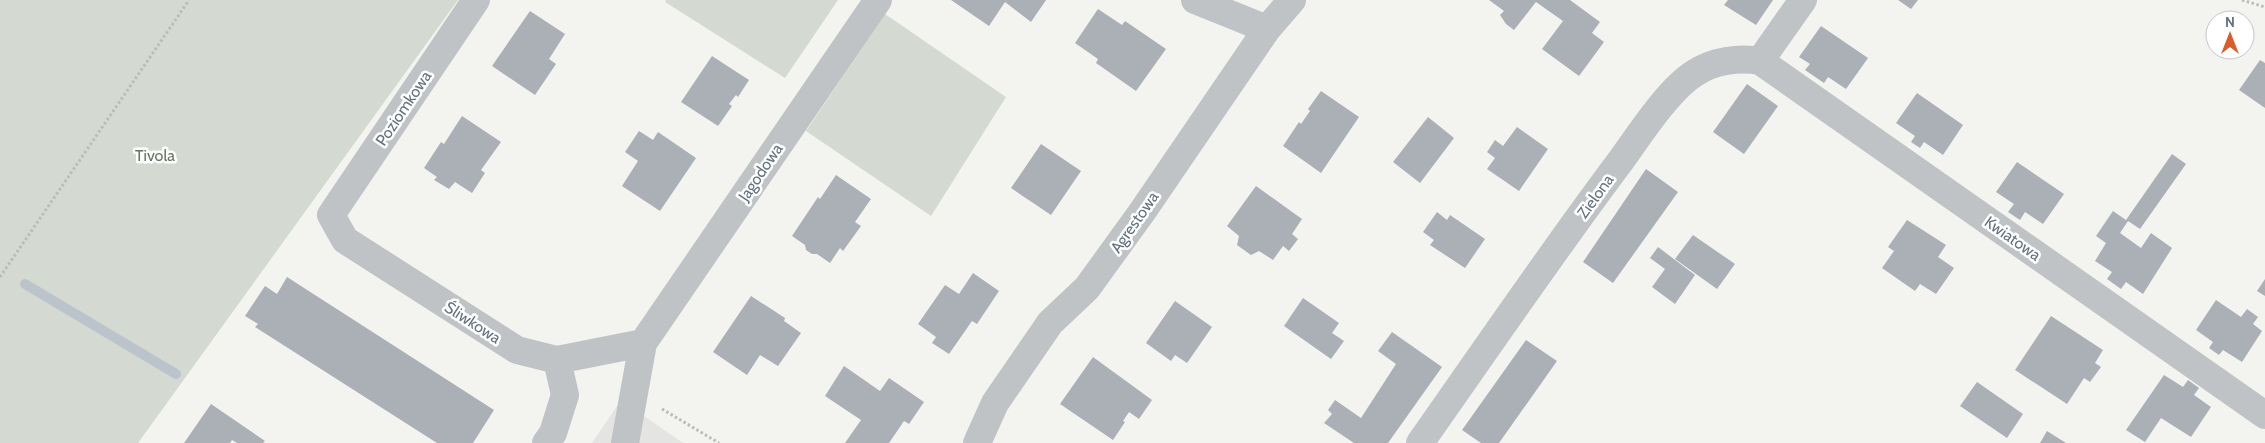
<svg xmlns="http://www.w3.org/2000/svg" width="2265" height="443" viewBox="0 0 2265 443" font-family="Cabin,sans-serif">
	<style>
		.built { fill: #e4e5e3 }
		.green { fill: #d4dad1 }
		.lines { fill: none; stroke-linecap: round; stroke-linejoin: round }
		.stream { stroke: #bac4ca; stroke-width: 10 }
		.building { fill: #aab0b5 }
		.path { stroke: #b9bbbd; stroke-width: 3; stroke-dasharray: 2.5 2.5; stroke-linecap: butt }
		.minor { stroke: #bfc3c6; stroke-width: 28 }
		.labels { text-anchor: middle; stroke-width: 5; stroke-linejoin: round; paint-order: stroke }
		.street-label { font-size: 16px; fill: #64727f; stroke: #fff }
		.park-label { font-size: 16px; fill: #657762; stroke: #fff }
	</style>
	<rect width="100%" height="100%" fill="#f3f4f0"/>
	<!-- built -->
	<path class="built" d="M621,400L683,443H592Z"/>
	<!-- green -->
	<path class="green" d="M0,0H458L138,443H0Z
		M666,0H838L785,78L665,2Z
		M885,14L1006,97L931,216L806,131Z"/>
	<g class="lines">
		<!-- stream -->
		<path class="stream" d="M25,284L176,374"/>
	</g>
	<!-- building -->
	<path class="building" d="M951,0H1046L1031,22L1005,2L989,26Z
		M1489,0H1570L1600,22L1592,33L1604,42L1579,76L1542,49L1563,21L1536,2L1514,30L1506,24L1500,15L1504,11Z
		M1728,0H1773L1756,25L1724,5Z
		M1898,0H1918L1911,9Z
		M1098,9L1122,25L1125,21L1166,49L1136,91L1096,63L1098,59L1075,43Z
		M530,11L565,34L549,59L556,64L535,95L492,66Z
		M1821,26L1868,58L1846,89L1828,77L1824,83L1805,70L1810,64L1799,57Z
		M712,56L749,80L738,97L736,95L729,104L732,106L718,126L681,102Z
		M2260,60L2265,63V108L2239,90Z
		M1747,84L1778,106L1744,154L1713,132Z
		M1321,91L1359,117L1321,173L1283,146L1299,122L1301,124L1310,111L1308,109Z
		M1917,93L1963,125L1943,155L1924,142L1920,148L1911,142L1915,136L1896,123Z
		M462,116L501,142L481,170L485,173L472,193L455,182L449,189L434,180L437,177L424,168L441,142L444,144Z
		M1428,117L1454,138L1420,183L1393,162Z
		M1517,127L1548,149L1519,191L1487,169L1495,158L1487,152L1495,140L1503,146Z
		M639,131L653,140L658,132L696,158L660,211L622,186L638,161L625,152Z
		M1041,144L1081,171L1051,215L1011,188Z
		M2172,154L2186,164L2140,229L2128,221L2120,233L2141,248L2151,233L2172,248L2143,294L2126,282L2121,289L2107,279L2112,272L2095,261L2106,243L2096,236L2113,211L2126,220Z
		M2017,162L2064,194L2043,224L2025,212L2020,220L2008,212L2014,204L1996,192Z
		M1646,169L1678,192L1613,283L1583,262Z
		M836,175L871,199L855,222L861,226L843,251L840,248L830,263L817,254H812L806,250L805,245L792,236L818,197L820,199Z
		M1256,186L1302,219L1292,234L1298,239L1289,251L1283,246L1273,260L1259,251L1251,255L1237,245L1239,236L1227,226Z
		M1437,212L1447,220L1450,215L1485,239L1465,268L1430,245L1434,240L1423,232Z
		M1907,220L1946,245L1938,257L1954,268L1936,294L1920,284L1915,291L1882,268L1894,251L1888,247Z
		M1693,235L1735,264L1717,289L1675,259Z
		M1658,247L1695,275L1675,304L1652,287L1665,269L1650,258Z
		M973,273L999,291L977,324L972,321L949,354L932,343L936,337L918,324L945,285L959,294Z
		M287,277L494,410L473,443H437L255,327L258,324L245,316L265,286L277,294Z
		M2265,279V296L2257,291Z
		M751,296L785,318L784,321L801,333L778,366L760,355L747,375L713,352Z
		M1303,298L1339,323L1332,333L1344,341L1331,359L1284,326Z
		M2216,300L2241,317L2247,309L2258,317L2253,324L2262,331L2242,362L2223,350L2219,355L2209,348L2213,342L2196,330Z
		M1175,301L1212,327L1187,363L1175,355L1171,361L1146,343Z
		M2051,316L2103,350L2095,363L2101,367L2090,382L2084,378L2067,404L2015,370Z
		M1392,332L1442,367L1388,443H1354L1324,423L1332,414L1328,410L1335,400L1361,418L1396,364L1378,351Z
		M1526,340L1557,361L1499,443H1481L1462,430Z
		M1093,357L1152,400L1139,419L1129,412L1123,421L1125,422L1113,440L1060,404Z
		M844,366L880,391L889,378L924,402L909,424L904,421L889,443H845L861,420L825,396Z
		M2164,375L2183,387L2188,380L2199,388L2194,395L2211,407L2191,437L2161,418L2145,442L2126,430Z
		M1977,382L2023,414L2007,438L1960,406Z
		M211,404L265,441L263,443H237L232,440L230,443H184Z
		M2047,431L2066,443H2040Z"/>
	<g class="lines">
		<!-- path -->
		<path class="path" d="M2242,0L2265,7
			M0,277L189,0
			M662,409L719,443"/>
		<!-- minor -->
		<path class="minor" d="M476,0L331,215L345,240L517,350L557,360L643,343
			M1195,0L1267,29
			M1760,61L1803,0
			M546,443L553,433L565,395L557,360
			M625,443L643,343L878,0
			M977,443L995,403L1050,323L1087,288L1142,212L1267,29L1292,0
			M1420,443C1487,348 1552,252 1622,159C1640,134 1669,89 1695,73C1713,61 1739,57 1760,61L2265,415"/>
	</g>
	<g class="labels">
		<!-- street labels -->
		<g class="street-label">
			<text transform="translate(403 108) rotate(-56)" y="6">Poziomkowa</text>
			<text transform="translate(760 172) rotate(-56)" y="6">Jagodowa</text>
			<text transform="translate(1595 196) rotate(-54)" y="6">Zielona</text>
			<text transform="translate(1134 222) rotate(-55)" y="6">Agrestowa</text>
			<text transform="translate(2013 238) rotate(35)" y="6">Kwiatowa</text>
			<text transform="translate(473 322) rotate(33)" y="6">Śliwkowa</text>
		</g>
		<!-- park labels -->
		<g class="park-label">
			<text x="155" y="161">Tivola</text>
		</g>
	</g>
	<!-- north arrow -->
	<g transform="translate(2230 35)"><circle r="24" fill="#ffffff" stroke="#c1c7cc"/>
	<path d="M0-4L9 19L0 12L-9 19Z" fill="#da5d29"/>
	<text y="-8" font-size="14" font-weight="bold" text-anchor="middle" fill="#64727f">N</text>
	</g>
</svg>
